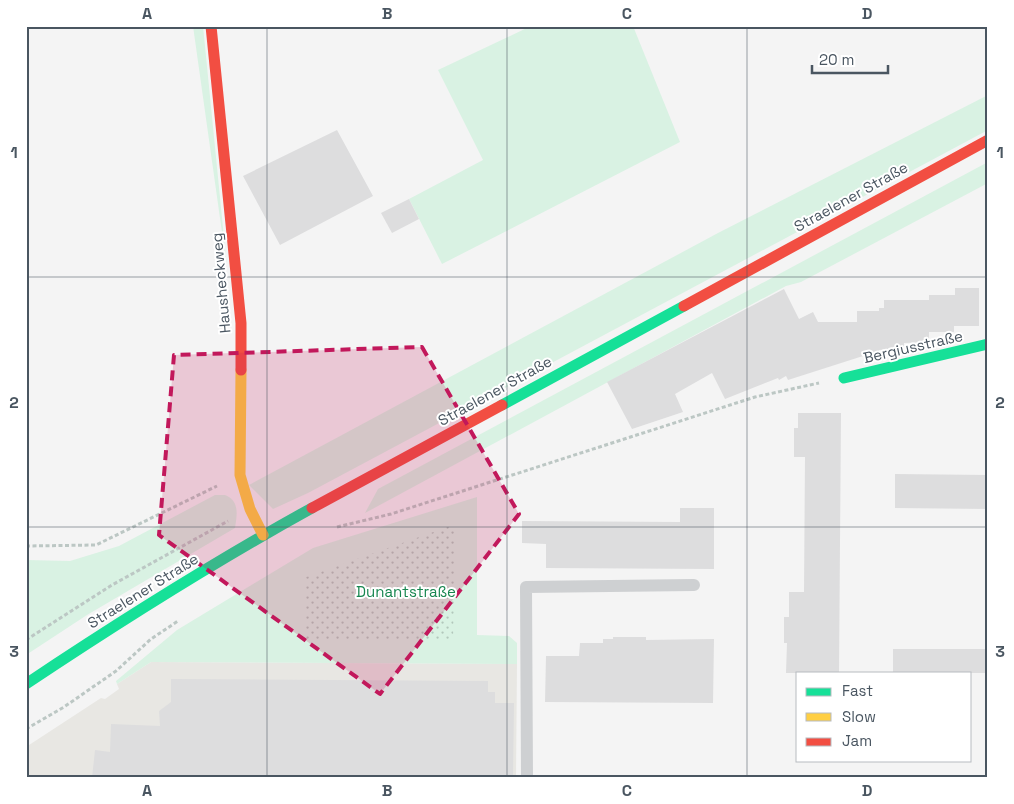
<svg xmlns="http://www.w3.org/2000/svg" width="1014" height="804" viewBox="0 0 1014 804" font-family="'Space Grotesk',sans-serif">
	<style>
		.commercial { fill: #e8e7e3 }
		.grass { fill: #d9f2e3 }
		.park { fill: url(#park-dots) }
		.building { fill: #ddddde }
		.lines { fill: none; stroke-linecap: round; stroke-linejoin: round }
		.path { stroke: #bcc7c4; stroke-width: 3; stroke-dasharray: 4 2.5; stroke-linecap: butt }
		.lane { stroke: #ced0d2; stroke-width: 12 }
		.fast { stroke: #16e098; stroke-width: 11 }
		.slow { stroke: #ffcf43; stroke-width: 11 }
		.jam { stroke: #f24e42; stroke-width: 11 }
		.marked { fill: #c2185b; fill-opacity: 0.2; stroke: #c2185b; stroke-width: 4; stroke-dasharray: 10 6; stroke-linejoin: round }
		.grid { fill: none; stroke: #4a5661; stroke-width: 1; stroke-opacity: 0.55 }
		.labels { text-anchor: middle; stroke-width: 4; stroke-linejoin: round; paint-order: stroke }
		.street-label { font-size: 15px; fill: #4a5661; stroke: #fff }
		.park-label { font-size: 15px; fill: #17864f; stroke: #fff }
		.neatline { fill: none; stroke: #4a5661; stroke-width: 2 }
		.grid-label { font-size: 16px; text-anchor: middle; font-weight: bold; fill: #4a5661 }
	</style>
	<defs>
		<pattern id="park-dots" width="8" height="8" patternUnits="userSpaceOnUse" patternTransform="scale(1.25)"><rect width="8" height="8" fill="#d9f2e3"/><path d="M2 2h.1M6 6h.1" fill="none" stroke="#b2c7bb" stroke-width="1.8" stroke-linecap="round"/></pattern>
	</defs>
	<rect width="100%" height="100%" fill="#f4f4f4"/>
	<!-- commercial -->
	<path class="commercial" d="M151,662L517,664L516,778H26V747L101,698L105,699L119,689L117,684Z"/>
	<!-- grass -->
	<path class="grass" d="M193,26H203L227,268Z
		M531,26H633L680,142L442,264L409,199L483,160L438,70Z
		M988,95V130L308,493L273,509L249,485L718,233Z
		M988,162V183L801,282L786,286L365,513L378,489Z
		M215,495H225C240,501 237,515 235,528L87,615L26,655V560L70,561L119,546Z
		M477,497V635L509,636L517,643V664L151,662L117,684L116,681L177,630L313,548Z"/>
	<!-- park -->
	<path class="park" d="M456,524L453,640L305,639L306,577Z"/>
	<!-- building -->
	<path class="building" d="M337,130L373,196L280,245L243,176Z
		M409,199L419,219L392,233L381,213Z
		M955,288H979V326H954V332H929V342L904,343V348L879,350V354L863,356L788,380L786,376L779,380L778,378L725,399L712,373L675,394L683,412L632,429L607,382L784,289L799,319L813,312L818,322H857V311H879V308H884V300H929V295H955Z
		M798,413H841L839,673H786L787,643H784V617H789V592H804L805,457H794V428H798Z
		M895,474L988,475V509L895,508Z
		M680,508H714V569L546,568V544L522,543V521L680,522Z
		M613,637H646V640L714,639L713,703L545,702L546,656H579L580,643H603V639H613Z
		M893,649H988V673H893Z
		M171,679L488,681V692H495V703H514L513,778H92L95,750L110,752L111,724L160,726L159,711L171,702Z"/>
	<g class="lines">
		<!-- path -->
		<path class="path" d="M337,527L391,514L755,397L819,383
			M26,546L96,545L217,486
			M26,640L112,585L228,521
			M26,729L64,707L116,671L151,639L178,621"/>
		<!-- lane -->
		<path class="lane" d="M527,778L526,587L694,585"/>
		<!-- fast -->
		<path class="fast" d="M844,378L988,344
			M502,405L684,306
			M26,684C119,622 214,562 312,508"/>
		<!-- slow -->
		<path class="slow" d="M241,370L240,475L250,509L263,535"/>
		<!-- jam -->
		<path class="jam" d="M211,26L241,323V370
			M684,306L988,140
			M312,508L502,405"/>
	</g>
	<!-- marked area -->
	<path class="marked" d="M422,347L519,514L380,694L159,535L174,355Z"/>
	<!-- grid -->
	<path class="grid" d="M267,26V778M507,26V778M747,26V778M26,277H988M26,527H988"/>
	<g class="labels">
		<!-- street labels -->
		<g class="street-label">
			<text transform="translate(851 197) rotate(-29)" y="5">Straelener Straße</text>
			<text transform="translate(221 283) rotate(-95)" y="5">Hausheckweg</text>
			<text transform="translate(913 347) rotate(-13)" y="5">Bergiusstraße</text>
			<text transform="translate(495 391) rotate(-29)" y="5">Straelener Straße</text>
			<text transform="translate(143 591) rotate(-32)" y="5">Straelener Straße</text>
		</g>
		<!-- park labels -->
		<g class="park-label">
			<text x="406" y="597">Dunantstraße</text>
		</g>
	</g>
	<!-- border -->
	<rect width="1014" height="804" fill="none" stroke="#ffffff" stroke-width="55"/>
	<!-- legend -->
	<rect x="796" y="672" width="175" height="90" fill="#ffffff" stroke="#b7bbc0"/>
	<rect x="806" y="688" width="25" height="8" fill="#16e098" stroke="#b7bbc0"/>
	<text x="842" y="696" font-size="15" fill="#4a5661">Fast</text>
	<rect x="806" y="713" width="25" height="8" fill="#ffcf43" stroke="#b7bbc0"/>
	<text x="842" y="722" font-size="15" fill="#4a5661">Slow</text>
	<rect x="806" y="738" width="25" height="8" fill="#f24e42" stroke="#b7bbc0"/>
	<text x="842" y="746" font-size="15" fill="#4a5661">Jam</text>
	<!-- scale -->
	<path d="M812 65v8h76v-8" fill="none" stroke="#4a5661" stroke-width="2.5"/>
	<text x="819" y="65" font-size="15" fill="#4a5661" stroke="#ffffff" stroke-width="4" paint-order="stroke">20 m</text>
	<rect x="28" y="28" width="958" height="748" class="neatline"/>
	<g class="grid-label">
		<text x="147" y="19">A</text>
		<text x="387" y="19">B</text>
		<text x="627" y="19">C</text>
		<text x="867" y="19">D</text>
		<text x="14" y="158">1</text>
		<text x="1000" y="158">1</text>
		<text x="14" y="408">2</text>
		<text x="1000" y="408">2</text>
		<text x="14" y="657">3</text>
		<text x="1000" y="657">3</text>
		<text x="147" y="796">A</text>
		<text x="387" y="796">B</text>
		<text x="627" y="796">C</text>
		<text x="867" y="796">D</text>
	</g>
</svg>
